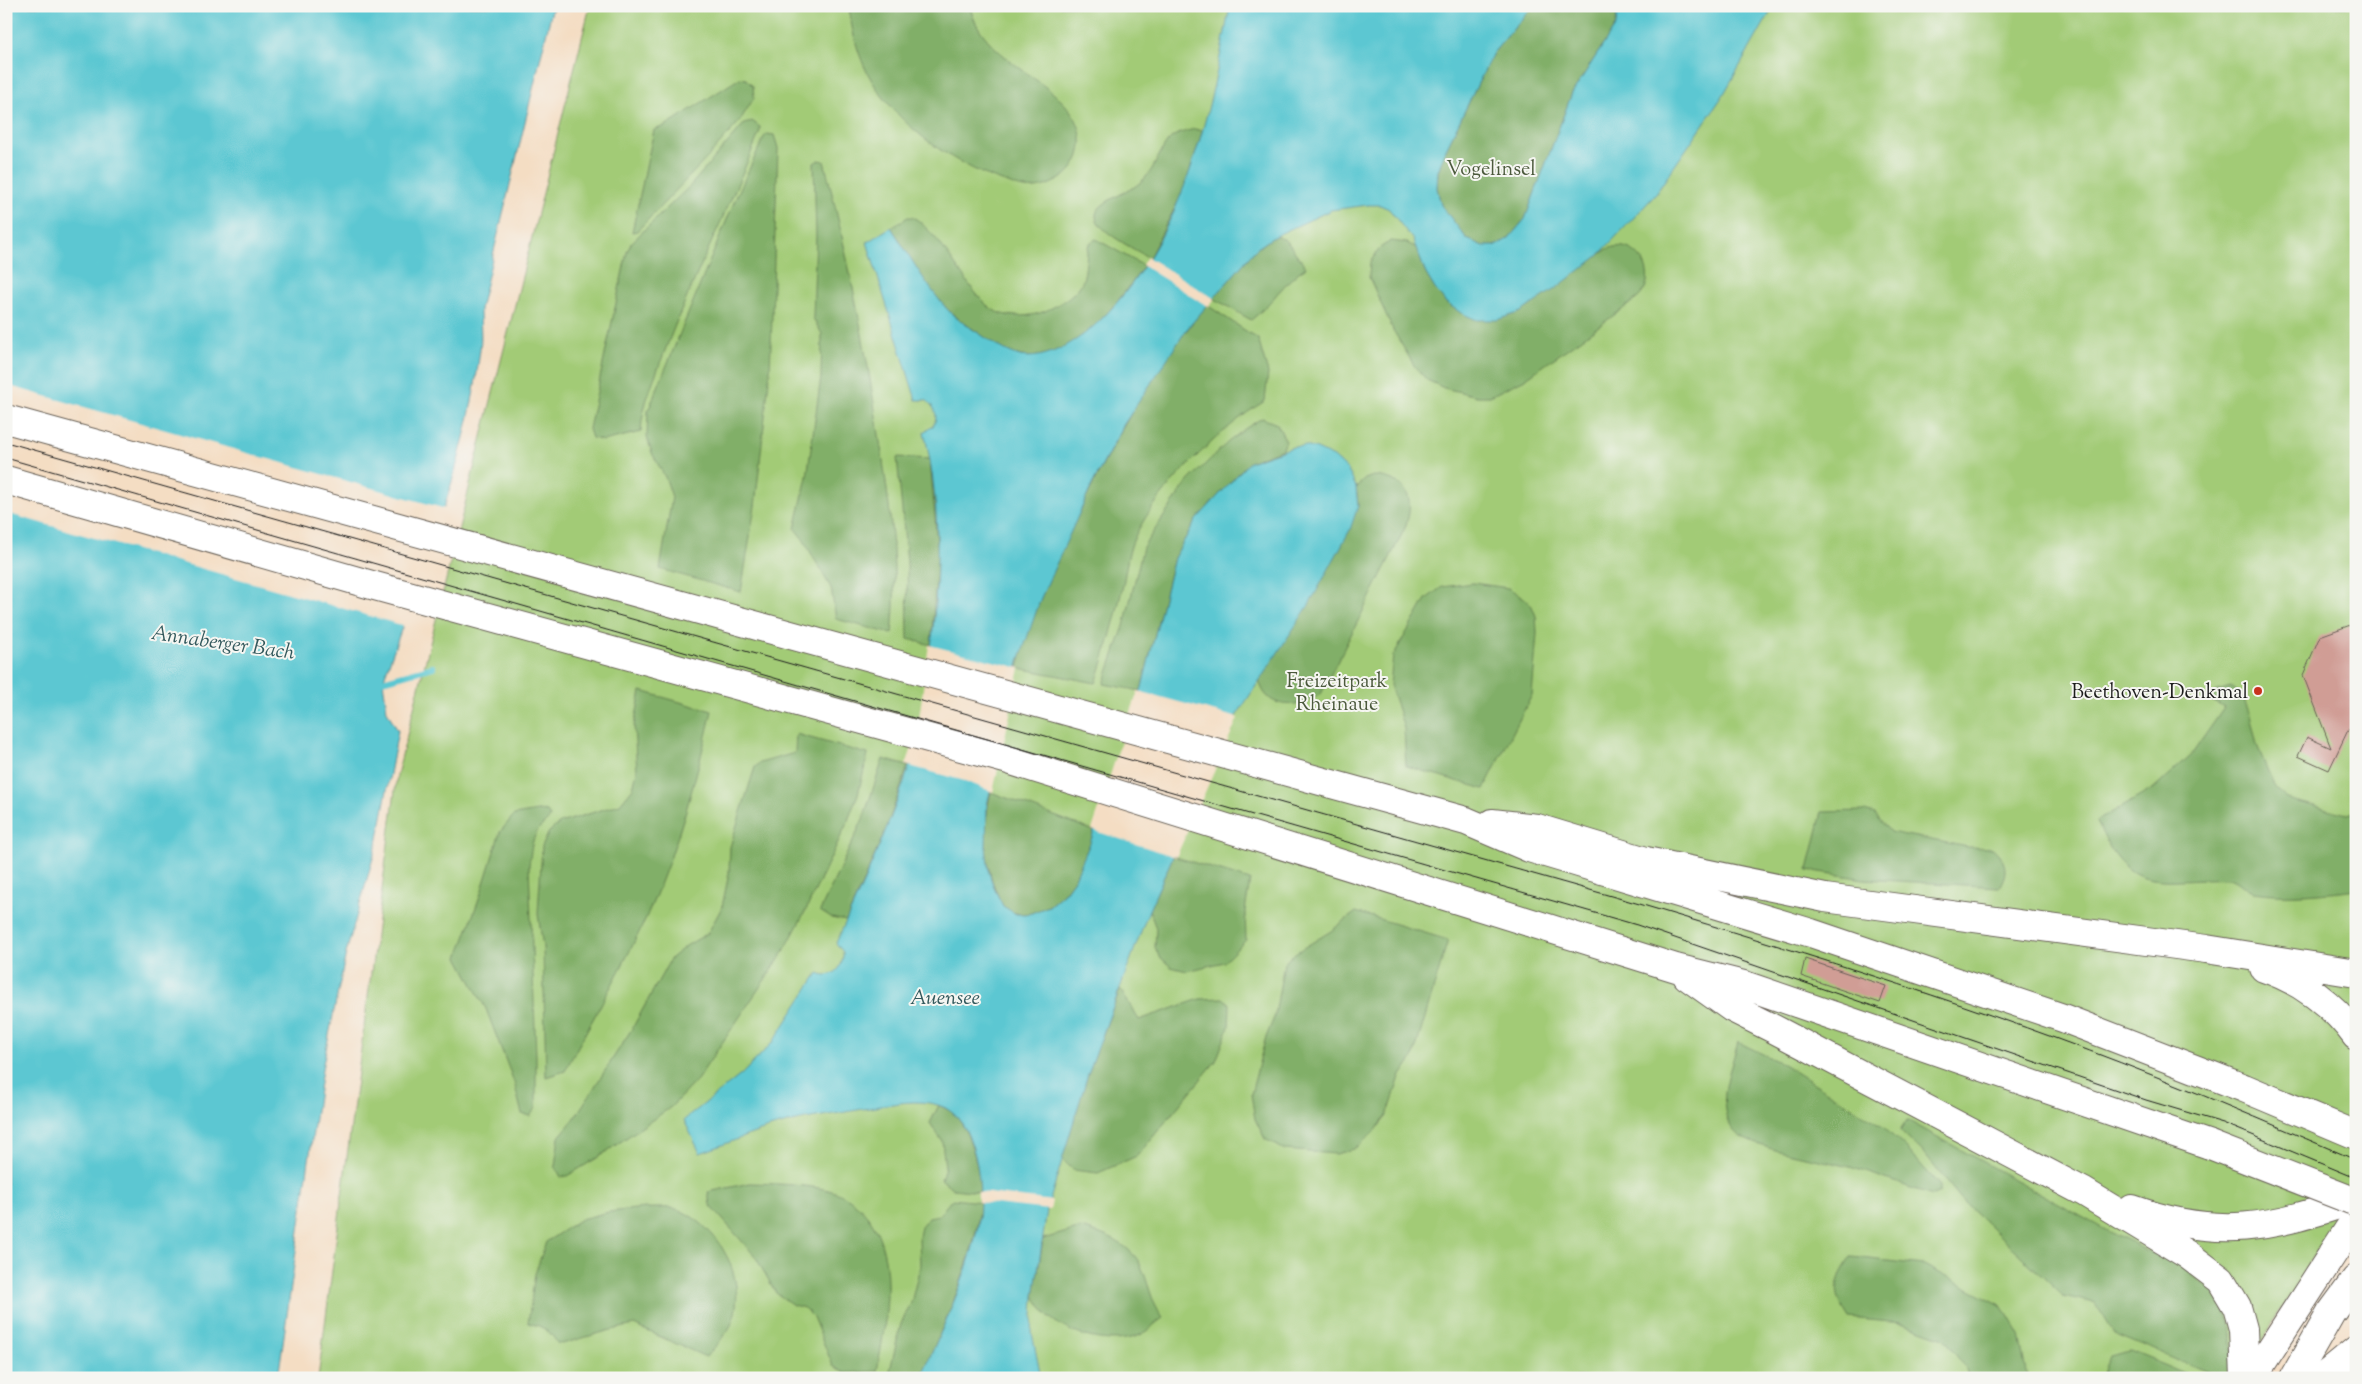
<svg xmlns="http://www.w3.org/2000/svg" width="2362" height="1384" viewBox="0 0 2362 1384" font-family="'Sorts Mill Goudy',serif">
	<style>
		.green { fill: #a2cb76; stroke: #5f7449 }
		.forest { fill: #81af67; stroke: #4e6642 }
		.water { fill: #5bc7d2; stroke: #3c7277 }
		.pier { fill: #f4ddc3 }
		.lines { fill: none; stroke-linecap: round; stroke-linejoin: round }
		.stream { stroke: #5bc7d2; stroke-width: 6 }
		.building { fill: #d09d95 }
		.secondary-casing { stroke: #686056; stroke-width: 30 }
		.motorway-casing { stroke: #686056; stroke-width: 30 }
		.secondary { stroke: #fff; stroke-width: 28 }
		.motorway { stroke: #fff; stroke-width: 28 }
		.tram { stroke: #1c1c1c; stroke-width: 1 }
		.motorway-bridge-casing { stroke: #686056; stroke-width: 30; stroke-linecap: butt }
		.motorway-bridge { stroke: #fff; stroke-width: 28 }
		.poi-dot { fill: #c8321e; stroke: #f6f6f2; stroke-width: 2 }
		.labels { text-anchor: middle; stroke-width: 4; stroke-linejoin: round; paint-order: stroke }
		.park-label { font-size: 20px; fill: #4b593c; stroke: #f6f6f2 }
		.poi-label { font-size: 20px; fill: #1c1c1c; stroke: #f6f6f2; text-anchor: end }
		.water-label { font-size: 21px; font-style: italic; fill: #32585c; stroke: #f6f6f2 }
	</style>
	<rect width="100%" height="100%" fill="#f6f6f2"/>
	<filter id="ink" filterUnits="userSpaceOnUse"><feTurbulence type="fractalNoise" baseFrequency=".02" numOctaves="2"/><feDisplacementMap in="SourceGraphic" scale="10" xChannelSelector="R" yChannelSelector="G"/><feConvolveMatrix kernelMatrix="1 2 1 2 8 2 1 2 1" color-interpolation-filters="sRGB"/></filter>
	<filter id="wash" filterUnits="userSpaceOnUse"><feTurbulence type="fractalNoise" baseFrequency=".0096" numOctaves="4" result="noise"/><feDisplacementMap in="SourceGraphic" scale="20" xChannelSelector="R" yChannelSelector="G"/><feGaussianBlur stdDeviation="1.12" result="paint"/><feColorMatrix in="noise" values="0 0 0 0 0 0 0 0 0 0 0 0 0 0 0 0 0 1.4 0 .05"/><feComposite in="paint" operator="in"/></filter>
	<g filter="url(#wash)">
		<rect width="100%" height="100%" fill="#f4ddc3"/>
		<!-- green -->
		<path class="green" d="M590,6H2356V1185L2265,1337L2234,1378H318L397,775Z"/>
		<!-- forest -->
		<path class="forest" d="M849,6H970C982,66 1078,85 1081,138C1082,155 1075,170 1060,179C1050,185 1036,190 1024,188C1017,187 1009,183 1002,181C950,163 893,122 867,72C857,52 851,28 849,6Z
			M1533,6H1618L1616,25L1572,93L1525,219L1508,239L1495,246H1483L1467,239L1441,205L1437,188L1438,171L1446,149L1493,53Z
			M740,78L746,79L753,86L754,98L739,122L709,156L637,231L632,232L654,130L665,126Z
			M752,121L760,127V131C731,204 694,275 666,348C656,375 642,403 641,432L603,441L592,438L589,429L627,252L631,243L691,185L743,125Z
			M1195,129L1203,131L1183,192L1149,258C1137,250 1096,231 1096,216C1095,203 1127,193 1137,185C1155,172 1156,157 1168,141C1173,134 1187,131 1195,129Z
			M767,134L774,135L778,148L770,371L755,506L741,592L660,569L672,497L666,479L652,453L647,437L648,411L735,200L764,137Z
			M819,160L824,161C847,251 865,343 879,435C889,500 899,569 892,634L836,619L831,588L803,539L795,529L807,477L821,377L822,334L813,318L816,235L814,163Z
			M908,217C917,217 921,223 927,229C949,249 972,298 995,311C1006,317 1024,317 1036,314C1050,311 1077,295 1082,282C1087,270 1085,256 1089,244L1096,239L1144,266C1129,287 1114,307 1096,325C1078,342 1046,361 1021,356C1005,353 990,341 977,332C967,325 956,318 947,309C925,285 909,255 891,227Z
			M1275,236L1286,240L1306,267C1284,281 1272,304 1251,320L1213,298L1256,249Z
			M1391,241L1407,243L1417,248L1426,274L1435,289L1597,257C1626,226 1666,271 1638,298L1525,379L1490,396H1477L1444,388L1427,380L1415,367L1393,330L1369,277L1370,262L1381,247Z
			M1207,305L1258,339L1268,373L1265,401C1222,426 1148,498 1131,546C1126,561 1125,579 1121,594C1114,624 1106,653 1096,683L1018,668C1026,629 1044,590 1060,554C1100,466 1144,379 1207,305Z
			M1262,418L1277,424L1286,441L1283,449L1249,462L1196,520L1174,558L1141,691L1104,684L1124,626L1143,547L1188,481L1227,443L1246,428Z
			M897,457L930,459L938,553L931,645L908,639L907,563Z
			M1373,476C1407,478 1416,498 1405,528L1321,694C1298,709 1265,711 1259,679L1358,506L1356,487L1365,479Z
			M1473,583L1508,588L1523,597L1531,604L1536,616L1537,633L1532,695L1484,789L1406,766L1404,728L1390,685L1393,656L1426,599L1442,587Z
			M2231,687L2244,699L2250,715L2257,745L2274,786L2286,799L2348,814L2356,811V889C2324,893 2286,897 2253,892C2245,890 2239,880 2231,879C2162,876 2129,900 2097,821L2156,787L2192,754L2224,708L2211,700L2217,691Z
			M641,691L712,711C696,779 678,846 650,909C625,965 593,1017 565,1071L546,1077L543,947L538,914L542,846L549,832L560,823L620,804L633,788L637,771L634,726Z
			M796,734L868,754L858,794L847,823L806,910L783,953L697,1080L671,1107L597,1158L567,1176L561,1177L555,1166L559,1137L574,1119L633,1027L671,958L686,946L708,933L722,907L729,873L730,847L755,767L760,763L795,753Z
			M883,759L908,766L887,827L846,921L831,918L820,911L863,819Z
			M991,792L1094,831C1085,863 1068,904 1032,913C1022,915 1012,914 1004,907C1000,904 999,897 997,893C983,863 983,824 991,792Z
			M538,811L547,812L550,816C547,824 540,825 537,832C531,841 531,854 529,865L536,1057V1108L530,1116L522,1114L514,1082L486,1009L458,957L481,893L500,832L514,815Z
			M1864,811L1875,814L1890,832L1968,847L1993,848C2006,861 2009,871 1999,887L1982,886L1864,879L1808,870L1822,812Z
			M1173,856L1250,880L1245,911L1246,940L1224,962L1187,971L1171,967L1159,956L1155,947L1156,928L1149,910Z
			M1356,912L1448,940L1413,1058L1400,1077L1387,1116L1373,1133L1354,1149L1336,1154L1285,1150L1265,1139L1255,1119L1251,1094L1265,1040L1275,1015L1284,963L1295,953L1331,931Z
			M1120,989L1139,1020L1200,999L1223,998L1230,1004L1229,1027L1216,1061L1137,1156L1098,1173L1073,1170L1062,1159L1088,1074Z
			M1738,1042L1785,1065L1882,1126L1906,1148L1940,1186V1192L1933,1195C1905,1187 1878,1175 1850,1167C1815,1158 1776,1154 1743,1138C1736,1135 1731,1128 1728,1121C1718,1098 1732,1065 1738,1042Z
			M939,1105C944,1108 950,1110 953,1113C971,1129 979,1170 981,1192L953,1189L941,1179L945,1167L942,1141L930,1123Z
			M1907,1120L2111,1233L2184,1268L2199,1279L2214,1292L2224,1308L2231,1329V1378H2222L2114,1333L2095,1303L2063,1296L1961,1199L1925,1155L1900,1131Z
			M750,1183C775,1184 823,1184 844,1196C904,1229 887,1316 877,1371L845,1373L833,1366L813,1317L804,1308L793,1305L776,1293L755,1256L710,1205L708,1192Z
			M952,1199L981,1202C973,1264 945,1321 921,1378H890V1370L901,1324L911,1303L920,1266L919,1237L921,1226L929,1217L939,1215Z
			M645,1208C655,1209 670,1206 679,1210C719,1227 747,1277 733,1320C729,1333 715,1346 706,1357L634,1325L607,1331L562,1344L557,1343C550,1330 542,1326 528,1323L535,1274L546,1242L581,1219L609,1212Z
			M1081,1228C1103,1234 1129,1243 1140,1264C1149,1282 1150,1301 1163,1318C1155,1323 1146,1333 1138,1336C1109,1346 1069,1336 1047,1315C1042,1310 1038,1302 1034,1296L1043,1239Z
			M1851,1257L1924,1265L2003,1306L2020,1335L2028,1378H1968L1965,1366L1944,1338L1901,1323L1849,1318C1832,1291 1834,1283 1851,1257Z
			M2130,1351L2196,1378H2101L2109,1356Z"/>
		<!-- water -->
		<path class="water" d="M6,6H553L480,309C480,322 482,337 480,350C467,465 420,574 383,681L387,711L398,731L377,844L346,953L322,1069L278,1378H6Z
			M1230,6H1533L1493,53L1446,149L1438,171L1437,188L1441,205L1467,239L1483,246H1495L1508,239L1525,219L1572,93L1616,25L1618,6H1774L1722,97L1654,196L1597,257L1555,289L1521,312L1497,320H1477L1461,313L1445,302L1435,289L1426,274L1413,240L1389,209L1380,205H1368L1331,210L1275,236L1256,249L1187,329L1124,424L1093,483L1041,598L1019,661L987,805L986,847L989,873L995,890L1003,906L1016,914H1029L1049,906L1065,892L1075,878L1090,843L1142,687L1174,558L1196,520L1249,462L1293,447L1305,446L1317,449L1334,457L1348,470L1356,487L1358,506L1350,530L1309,605L1235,718L1149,910L1088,1074L1047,1210L1034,1296L1032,1333L1041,1378H921C941,1330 968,1277 978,1225C984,1192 978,1116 938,1105C913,1098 889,1105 863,1109C830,1115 796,1119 763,1130C742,1137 721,1146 700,1153L684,1120L742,1074L773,1042L818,973C834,980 844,967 843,952L836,943C867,876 898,807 919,736C924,718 924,698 927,680C938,598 944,513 924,432L933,426C939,416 935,407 926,400H916L867,242L891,227C909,255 925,284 947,309C957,320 971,328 983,336C994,344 1007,352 1020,356C1039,360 1062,349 1077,339C1098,325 1115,306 1130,286C1192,204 1211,104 1230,6Z"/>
		<!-- pier -->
		<path class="pier" d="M1147,257L1149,258L1215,299L1209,307L1142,265Z
			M6,385L446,509L405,626L6,513Z
			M929,645L1020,668L993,792L965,781L906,765L917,734Z
			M1138,691L1238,718L1176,857L1092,830Z
			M978,1192H981L1052,1201L1050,1210L978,1202Z"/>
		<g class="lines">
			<!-- stream -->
			<path class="stream" d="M376,681H382L433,667"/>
		</g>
		<g id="blocks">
			<!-- building -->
			<path class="building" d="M2356,623V732L2349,728L2329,770L2298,756L2307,737L2331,748L2303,675L2320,636Z
				M1805,959L1886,986L1880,1003L1801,976Z"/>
		</g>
	</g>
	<g filter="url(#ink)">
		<use href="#blocks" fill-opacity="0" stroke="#686056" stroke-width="1"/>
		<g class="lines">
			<!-- secondary casing -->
			<g class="secondary-casing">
				<path id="secondary" d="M2252,1378L2356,1218
					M2294,1378L2331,1313L2356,1279"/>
			</g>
			<!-- motorway casing -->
			<g class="motorway-casing">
				<path id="motorway" d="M6,419C491,557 978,690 1466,821L1529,848L1811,933L2063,1018L2244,1088L2356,1135
					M6,480L375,586L1005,759L1676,968L1744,985L2210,1145
					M1492,823L1537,828L1646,861L1825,898L2206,949L2356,973
					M2264,968C2300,980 2334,1005 2356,1036
					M1687,976L1732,1008L1774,1029L2084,1192L2188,1255L2221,1280L2237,1307L2243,1329L2245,1378
					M2132,1209C2219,1240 2271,1228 2356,1199
					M2322,1378L2356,1350"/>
			</g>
			<!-- secondary -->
			<use href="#secondary" class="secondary"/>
			<!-- motorway -->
			<use href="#motorway" class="motorway"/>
			<!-- tram -->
			<path class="tram" d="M6,442L1643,905C1814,956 1986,1009 2152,1075C2221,1102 2288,1131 2356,1160
				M6,458L1637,925L2146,1100L2223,1123L2356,1178"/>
			<!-- motorway-bridge casing -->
			<g class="motorway-bridge-casing">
				<path id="motorway-bridge" d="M2210,1145L2356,1202"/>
			</g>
			<!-- motorway-bridge -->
			<use href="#motorway-bridge" class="motorway-bridge"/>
		</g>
	</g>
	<!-- markers -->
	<circle class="poi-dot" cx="2258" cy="691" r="5"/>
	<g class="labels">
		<!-- park labels -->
		<g class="park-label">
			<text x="1491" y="175">Vogelinsel</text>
			<text x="1337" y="687">Freizeitpark<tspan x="1337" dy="23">Rheinaue</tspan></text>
		</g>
		<!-- poi labels -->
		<g class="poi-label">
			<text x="2248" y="698">Beethoven-Denkmal</text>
		</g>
		<!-- water labels -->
		<g class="water-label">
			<text transform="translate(223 642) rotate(8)" y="7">Annaberger Bach</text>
			<text x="945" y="1004">Auensee</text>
		</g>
	</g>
	<!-- margin -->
	<rect width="2362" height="1384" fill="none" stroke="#f6f6f2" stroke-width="25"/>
</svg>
